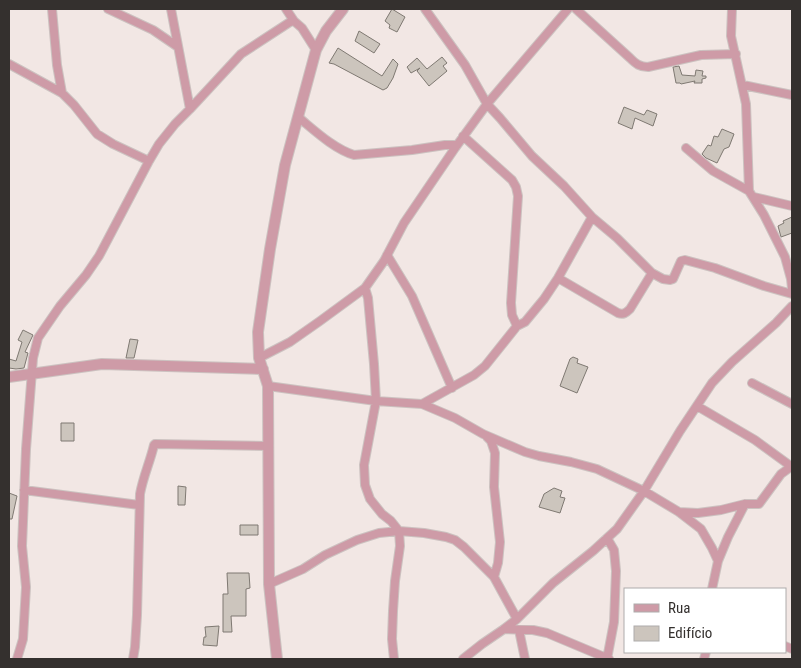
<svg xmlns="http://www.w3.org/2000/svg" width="801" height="668" viewBox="0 0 801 668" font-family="'Roboto Condensed',sans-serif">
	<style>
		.building { fill: #ccc5bd; stroke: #7f7972 }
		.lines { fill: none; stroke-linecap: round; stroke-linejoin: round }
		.minor-casing { stroke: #ccc2c0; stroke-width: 10 }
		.tertiary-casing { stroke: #ccc2c0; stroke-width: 12 }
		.minor { stroke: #ce9ba7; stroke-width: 8 }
		.tertiary { stroke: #ce9ba7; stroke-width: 10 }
	</style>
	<rect width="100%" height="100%" fill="#f2e7e4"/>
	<!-- building -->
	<path class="building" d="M392,9L405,17L397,32L389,28L390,25L385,21Z
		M359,31L380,44L374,53L355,41Z
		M338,48L382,76L393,59L398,64L393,78L387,88L383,90L334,64L329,63Z
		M442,57L447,63L443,66L447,71L429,86L417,71L420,68L411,73L407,67L417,58L427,69Z
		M679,66L682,75L695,76L696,70L703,71L702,76H706V78L702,79V83H694L695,81L681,84L680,83H676L673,67Z
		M624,107L644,115L647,110L657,114L653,126L635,118L632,129L618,123Z
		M722,129L734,134L729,147L724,149L717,163L706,158L702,154L708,145L711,146L714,136L718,137Z
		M792,217V234V233L781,237L778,226L784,223L783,221Z
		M23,330L33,335L25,352L28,353L24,368L16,369L9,368V359L16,361L22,342L18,340Z
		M130,339L138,340L134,358H126Z
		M573,357L578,359L577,363L588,367L577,393L560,386L570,359Z
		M61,423H74V441H61Z
		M178,486L186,487L185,505H178Z
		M554,488L562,491L560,497L565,498L560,513L539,507L544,494Z
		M9,493L17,496L12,519H9Z
		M240,525H258V535H240Z
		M227,573H249L250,588L246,589V616H231L232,632H223V594H228Z
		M219,626L217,646L203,645L204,637H206L205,627Z"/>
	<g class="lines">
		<!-- minor casing -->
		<g class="minor-casing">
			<path id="minor" d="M52,9L57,65L62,93
				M108,9L153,30L178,47
				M171,9L190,109
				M286,9L294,21L302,28L316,50
				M425,9L465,65L487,104L500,118L532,156L564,186L592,217L617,238L652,273L663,279L670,280L673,279L681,261L685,260L715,268L764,286L792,294
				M576,9L630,58C636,64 640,67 648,67L701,55L736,54
				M732,9L731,36L746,104L749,191
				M9,64L62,93L74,105L97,134L113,144L149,161
				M743,85L792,95
				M298,117C314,130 334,149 354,155L412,150L445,145H457
				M463,136L512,180L516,187L518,196L511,303L512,315L517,326
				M686,148L713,171L749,191L764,215L785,257L791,279L792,288
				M754,197L792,206
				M387,255L412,296L452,388
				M558,278L618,313C623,315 626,313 630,309L652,273
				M365,288L368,298L374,364L376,401L364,465L365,485L370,499L382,514L391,521L399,531L400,546L395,581L393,611L392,639L394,659
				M259,358L290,342L320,321L365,288L384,261L404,223L455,148L487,104L568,9
				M752,383L792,404
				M268,386L376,401L422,404L455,418L483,434L525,452L539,456L571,462L597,469L644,491L679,512L701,529L712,548L718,561
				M422,404L474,375L485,366L517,326L525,322L544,299L558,278L592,217
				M697,406L755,440L792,467
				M487,437L491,441L495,453L494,487L500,542L498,563L494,577
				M24,490L139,505
				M679,512L698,513L721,510L745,504H759L781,474L792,466
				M269,584L303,569L325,555L357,540L379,533L399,531L424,533L446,537L455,540L464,547L494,577L517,619
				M712,589L718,561L728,537L745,504
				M504,629L533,630L547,633L609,659
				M519,630L525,659
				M785,646L792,649
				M17,659L23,639L26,587L22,546L26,449L33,358L38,338L60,306L86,275L99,256L149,161L159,144L175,124L190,109L241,54L290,22L294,21
				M133,659L135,647L137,615L140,494C143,477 150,462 154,445L155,444L269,446
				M463,659L482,644L504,629L517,619L553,583L593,551L617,529L644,491L680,431L712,383L732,362L776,323L792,306
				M607,659L614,622L616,571L614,550L607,538
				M704,659L706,652"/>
		</g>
		<!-- tertiary casing -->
		<g class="tertiary-casing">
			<path id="tertiary" d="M9,377L102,364L263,369
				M277,659L269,584L268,386L259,358L258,332L270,249L285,165L316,50L326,31L343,9"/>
		</g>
		<!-- minor -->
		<use href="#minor" class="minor"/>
		<!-- tertiary -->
		<use href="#tertiary" class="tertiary"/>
	</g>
	<!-- border -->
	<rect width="801" height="668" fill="none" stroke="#34302e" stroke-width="20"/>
	<!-- legend -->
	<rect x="624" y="588" width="162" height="65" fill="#ffffff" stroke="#aeacab"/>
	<rect x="634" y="604" width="25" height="8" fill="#ce9ba7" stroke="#aeacab"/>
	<text x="668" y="613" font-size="15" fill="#34302e">Rua</text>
	<rect x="634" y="626" width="25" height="15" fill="#ccc5bd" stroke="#aeacab"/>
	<text x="668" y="638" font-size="15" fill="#34302e">Edifício</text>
</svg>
